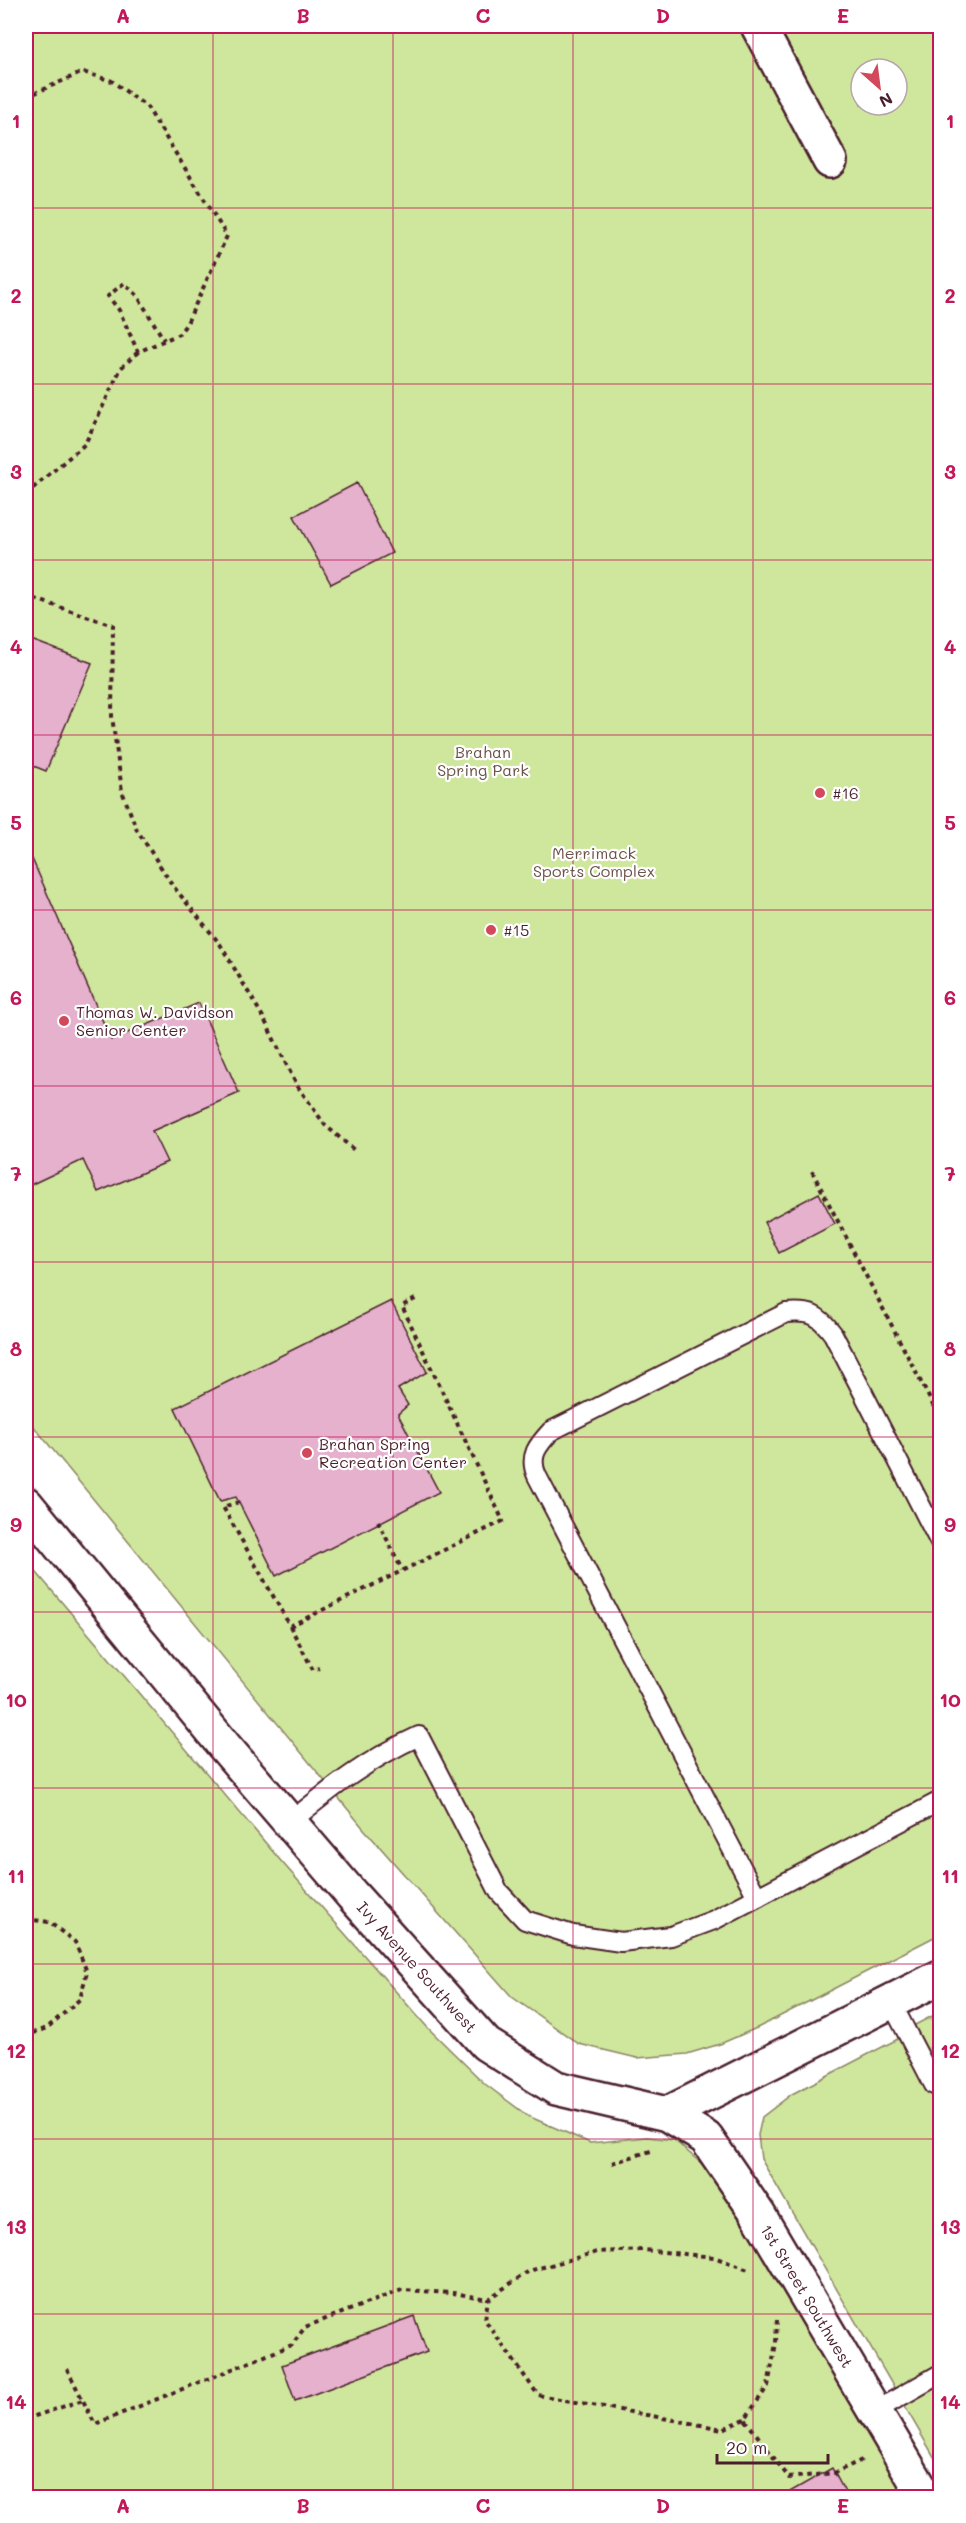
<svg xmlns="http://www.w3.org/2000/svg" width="966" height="2523" viewBox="0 0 966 2523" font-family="Mali,sans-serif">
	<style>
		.green { fill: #cfe79d; stroke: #8c8364; stroke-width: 1.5; fill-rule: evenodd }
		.forest { fill: url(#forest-firs); stroke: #8c8364; stroke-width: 1.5 }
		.building { fill: #e5b1cd; stroke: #4a1f2b; stroke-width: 1.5 }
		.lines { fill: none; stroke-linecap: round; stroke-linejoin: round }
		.lane-casing { stroke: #4a1f2b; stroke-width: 22 }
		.street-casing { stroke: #4a1f2b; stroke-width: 38 }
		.secondary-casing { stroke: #4a1f2b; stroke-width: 38 }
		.path { stroke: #4a1f2b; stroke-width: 4; stroke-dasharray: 4.5 4.5; stroke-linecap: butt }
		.lane { stroke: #fff; stroke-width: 18 }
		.street { stroke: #fff; stroke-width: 33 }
		.secondary { stroke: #fff; stroke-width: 33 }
		.grid { fill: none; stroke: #c2185b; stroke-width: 1.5; stroke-opacity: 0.55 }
		.poi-dot { fill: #d1495b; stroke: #fff; stroke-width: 2 }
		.labels { text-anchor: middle; stroke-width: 4.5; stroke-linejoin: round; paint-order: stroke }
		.park-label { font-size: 16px; fill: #6b5148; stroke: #fff }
		.poi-label { font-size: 16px; fill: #4a1f2b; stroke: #fff; text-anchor: start }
		.street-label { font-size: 16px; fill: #4a1f2b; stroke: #fff }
		.neatline { fill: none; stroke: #c2185b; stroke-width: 2 }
		.grid-label { font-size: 20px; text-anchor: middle; font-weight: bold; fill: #c2185b }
	</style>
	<defs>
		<pattern id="forest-firs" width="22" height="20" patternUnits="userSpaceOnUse" patternTransform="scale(1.5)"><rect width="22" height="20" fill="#cfe79d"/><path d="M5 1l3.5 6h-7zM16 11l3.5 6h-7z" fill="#b3c687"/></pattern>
	</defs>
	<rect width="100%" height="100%" fill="#fff"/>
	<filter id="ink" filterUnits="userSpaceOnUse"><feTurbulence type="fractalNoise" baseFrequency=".0167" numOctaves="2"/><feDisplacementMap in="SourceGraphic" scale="12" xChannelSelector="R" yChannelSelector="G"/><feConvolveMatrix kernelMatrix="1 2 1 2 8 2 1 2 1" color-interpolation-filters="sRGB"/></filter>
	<g filter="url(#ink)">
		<!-- green -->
		<path class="green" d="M26,26H940V1934L759,2027L720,2044L687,2054L637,2058L579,2044L512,1997L364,1829L26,1417ZM861,69H897V105H861Z
			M26,1560L280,1860L428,2028L485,2084L528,2116L590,2143L647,2137L674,2140L729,2187L911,2497H26Z
			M940,2017V2467L761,2159L758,2135L762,2117L792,2094Z"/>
		<!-- forest -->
		<path class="forest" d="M940,2012V2085L909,2028Z"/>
		<!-- building -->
		<path class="building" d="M357,483L392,553L331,584L294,516Z
			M26,638L92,663L46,771L26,763Z
			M26,845L111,1040L199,1003L239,1093L152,1131L167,1162L98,1192L83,1160L26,1187Z
			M819,1193L835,1224L779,1253L764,1222Z
			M391,1301L427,1372L398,1389L408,1405L398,1414L439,1492L276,1576L236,1497L220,1501L175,1408Z
			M414,2316L427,2352L295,2401L282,2365Z
			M832,2468L848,2498H788L786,2494Z"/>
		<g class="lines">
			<!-- lane casing -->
			<g class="lane-casing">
				<path id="lane" d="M290,1822C333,1787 368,1759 419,1736L499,1892L525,1920L573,1935L621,1942L671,1936L714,1920L940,1801
					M757,1897L537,1476C528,1456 538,1445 551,1431L786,1313C811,1311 818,1314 833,1334L940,1543
					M891,2002L934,2085
					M875,2411L940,2374"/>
			</g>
			<!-- street casing -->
			<g class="street-casing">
				<path id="street" d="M758,26L830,161
					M667,2114L940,1977"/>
			</g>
			<!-- secondary casing -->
			<g class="secondary-casing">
				<path id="secondary" d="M26,1504L225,1747L352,1895L486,2044L556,2088L667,2114L706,2138L758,2214L926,2498"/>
			</g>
			<!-- path -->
			<path class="path" d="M26,97L83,72L112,81L147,107L227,236L187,323L179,334L138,352L119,310L108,296L124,283L137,295L164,340
				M26,494L85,444L121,368L138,352
				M26,596L113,625L112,716L122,791L137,830L173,886L220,944L263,1017L296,1084L325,1125L354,1150
				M812,1171L940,1419
				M239,1502L223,1507L290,1626L503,1521L402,1306L419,1297
				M378,1521L402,1570
				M290,1626L313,1670L319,1668
				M26,1919L49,1922L75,1942L87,1972L80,1999L47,2028L26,2036
				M612,2163L654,2150
				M777,2320L776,2343L768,2386L745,2419L789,2478L834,2473L864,2459
				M67,2369L95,2424L292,2345L305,2327L402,2290L453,2293L488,2299
				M26,2419L83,2400
				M745,2419L723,2429L538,2395L485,2320L488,2299L529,2271L597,2252L643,2250L714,2257L748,2270"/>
			<!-- lane -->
			<use href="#lane" class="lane"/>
			<!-- street -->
			<use href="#street" class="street"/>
			<!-- secondary -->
			<use href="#secondary" class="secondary"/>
		</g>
	</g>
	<!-- grid -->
	<path class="grid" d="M213,26V2498M393,26V2498M573,26V2498M753,26V2498M26,208H940M26,384H940M26,560H940M26,735H940M26,910H940M26,1086H940M26,1262H940M26,1437H940M26,1612H940M26,1788H940M26,1964H940M26,2139H940M26,2314H940"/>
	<!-- markers -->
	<g class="poi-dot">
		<circle cx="820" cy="793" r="6"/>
		<circle cx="491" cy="930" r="6"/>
		<circle cx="64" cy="1021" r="6"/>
		<circle cx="307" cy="1453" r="6"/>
	</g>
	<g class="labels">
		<!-- park labels -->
		<g class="park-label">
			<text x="483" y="758">Brahan<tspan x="483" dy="18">Spring Park</tspan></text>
			<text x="594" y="859">Merrimack<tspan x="594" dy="18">Sports Complex</tspan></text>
		</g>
		<!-- poi labels -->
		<g class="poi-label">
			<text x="832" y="799">#16</text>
			<text x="503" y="936">#15</text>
			<text x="76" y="1018">Thomas W. Davidson<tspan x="76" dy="18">Senior Center</tspan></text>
			<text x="319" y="1450">Brahan Spring<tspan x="319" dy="18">Recreation Center</tspan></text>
		</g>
		<!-- street labels -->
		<g class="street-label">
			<text transform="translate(417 1967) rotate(48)" y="6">Ivy Avenue Southwest</text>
			<text transform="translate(807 2296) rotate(59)" y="6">1st Street Southwest</text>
		</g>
	</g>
	<!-- margin -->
	<rect width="966" height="2523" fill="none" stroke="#fff" stroke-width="66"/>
	<!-- north arrow -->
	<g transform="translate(879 87) rotate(152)"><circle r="28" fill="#ffffff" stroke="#b7a5aa" stroke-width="1.5"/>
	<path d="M0-4.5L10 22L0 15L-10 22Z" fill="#d1495b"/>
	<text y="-9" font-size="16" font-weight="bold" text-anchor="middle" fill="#4a1f2b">N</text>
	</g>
	<!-- scale -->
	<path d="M717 2454v9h111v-9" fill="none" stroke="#4a1f2b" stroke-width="3"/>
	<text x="726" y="2454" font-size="18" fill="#4a1f2b" stroke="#ffffff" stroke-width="4.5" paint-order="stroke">20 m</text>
	<rect x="33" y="33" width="900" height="2457" class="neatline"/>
	<g class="grid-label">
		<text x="123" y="23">A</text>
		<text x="303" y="23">B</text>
		<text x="483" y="23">C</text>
		<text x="663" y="23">D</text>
		<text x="843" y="23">E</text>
		<text x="16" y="128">1</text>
		<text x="950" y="128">1</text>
		<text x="16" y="303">2</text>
		<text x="950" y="303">2</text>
		<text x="16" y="479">3</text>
		<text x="950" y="479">3</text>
		<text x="16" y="654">4</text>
		<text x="950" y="654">4</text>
		<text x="16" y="830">5</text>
		<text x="950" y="830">5</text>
		<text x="16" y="1005">6</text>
		<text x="950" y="1005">6</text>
		<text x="16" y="1181">7</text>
		<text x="950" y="1181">7</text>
		<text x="16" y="1356">8</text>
		<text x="950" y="1356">8</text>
		<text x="16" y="1532">9</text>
		<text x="950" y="1532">9</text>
		<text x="16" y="1707">10</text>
		<text x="950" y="1707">10</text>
		<text x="16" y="1883">11</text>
		<text x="950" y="1883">11</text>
		<text x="16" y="2058">12</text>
		<text x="950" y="2058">12</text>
		<text x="16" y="2234">13</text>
		<text x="950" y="2234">13</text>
		<text x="16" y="2409">14</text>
		<text x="950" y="2409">14</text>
		<text x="123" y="2513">A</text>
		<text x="303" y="2513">B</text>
		<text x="483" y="2513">C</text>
		<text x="663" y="2513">D</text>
		<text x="843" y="2513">E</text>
	</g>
</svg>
